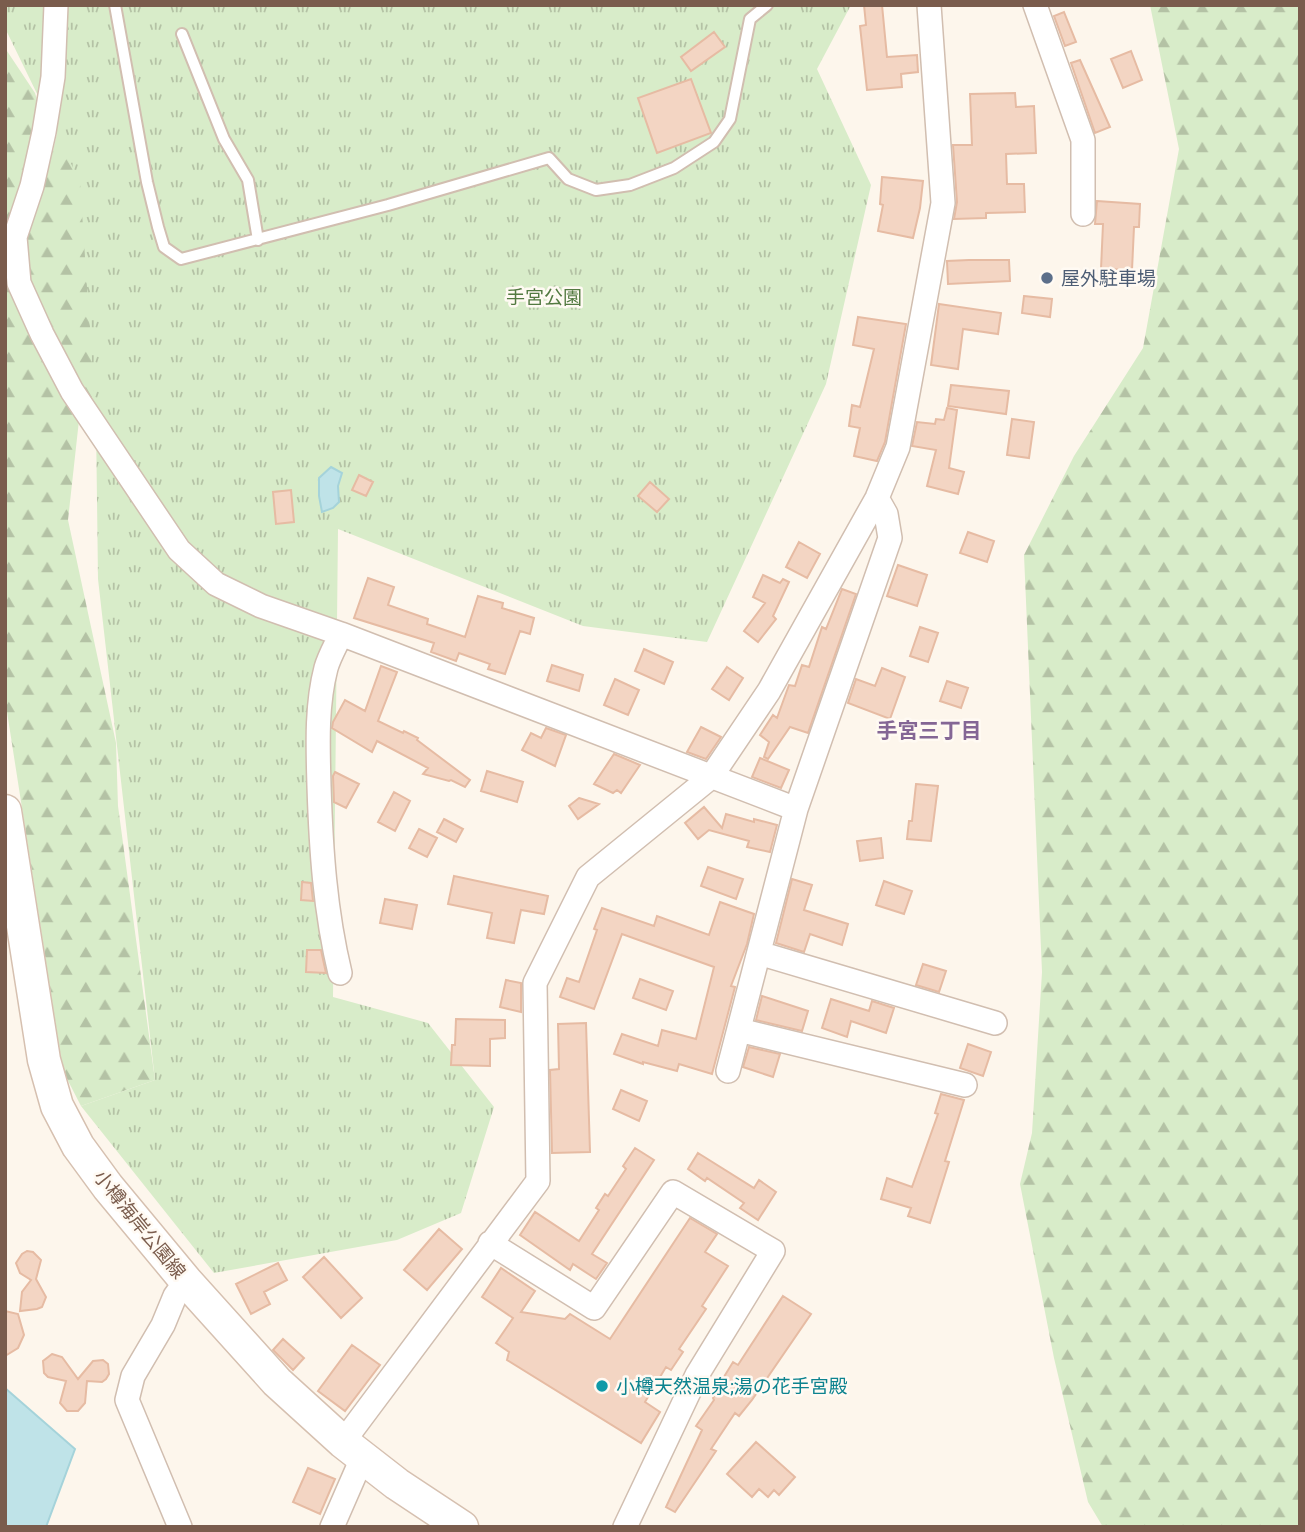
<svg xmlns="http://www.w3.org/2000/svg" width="1305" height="1532" viewBox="0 0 1305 1532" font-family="'Roboto Condensed','Noto Sans JP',sans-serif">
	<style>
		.forest { fill: url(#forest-firs) }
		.park { fill: url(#park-tufts) }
		.water { fill: #bfe3e8; stroke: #a5d3da; stroke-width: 2 }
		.building { fill: #f3d5c3; stroke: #e6bba3; stroke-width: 2 }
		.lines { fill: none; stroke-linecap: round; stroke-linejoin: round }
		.service-casing { stroke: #d1beb0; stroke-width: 14 }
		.minor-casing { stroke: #d1beb0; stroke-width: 26 }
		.secondary-casing { stroke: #d6c0b0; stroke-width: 35 }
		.service { stroke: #fff; stroke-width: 10 }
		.minor { stroke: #fff; stroke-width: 23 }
		.secondary { stroke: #fff; stroke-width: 32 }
		.service-dot { fill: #5c6f8a; stroke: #fffaf3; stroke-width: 2.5 }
		.culture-dot { fill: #0f9aa8; stroke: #fffaf3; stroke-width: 2.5 }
		.labels { text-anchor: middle; stroke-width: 5; stroke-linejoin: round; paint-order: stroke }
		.service-label { font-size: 19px; fill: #4e5e75; stroke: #fffaf3; text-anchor: start }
		.park-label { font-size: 19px; fill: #537a41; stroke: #fffaf3 }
		.street-label { font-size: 19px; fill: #7a5c4d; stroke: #fffaf3 }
		.culture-label { font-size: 19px; fill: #0d838f; stroke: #fffaf3; text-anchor: start }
		.neighbourhood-label { font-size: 21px; font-weight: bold; fill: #846695; stroke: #fffaf3 }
	</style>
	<defs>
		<pattern id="forest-firs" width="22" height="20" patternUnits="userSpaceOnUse" patternTransform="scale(1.75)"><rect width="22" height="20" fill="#d8ecc9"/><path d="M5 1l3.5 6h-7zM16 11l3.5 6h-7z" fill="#b4c2a5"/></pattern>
		<pattern id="park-tufts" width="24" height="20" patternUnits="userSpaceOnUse" patternTransform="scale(1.75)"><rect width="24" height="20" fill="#d8ecc9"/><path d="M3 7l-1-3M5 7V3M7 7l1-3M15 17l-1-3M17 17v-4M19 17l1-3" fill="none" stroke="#b4c2a5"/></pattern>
	</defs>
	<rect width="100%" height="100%" fill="#fdf6ec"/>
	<!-- forest -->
	<path class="forest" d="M1150,5H1300V1527H1103L1088,1502L1054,1358L1020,1184L1032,1133L1042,972L1024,555L1074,456L1143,348L1179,149Z
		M5,48L35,93L53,151L68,84L285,604L82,393L68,520L116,743L118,806L155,1080L81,1106L63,1071L5,699Z"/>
	<!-- park -->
	<path class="park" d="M5,5H851L817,69L871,185L826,384L707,642L583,626L338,529L333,997L428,1023L494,1107L461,1213L397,1240L214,1273L81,1106L155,1080L98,579L96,422L80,182L5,28Z"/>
	<!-- water -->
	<path class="water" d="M331,467L342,473L338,486L339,502L333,508L322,512L319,496V478Z
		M5,1388L75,1449L46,1527H5Z"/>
	<!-- building -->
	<path class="building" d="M864,5H882L887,57L917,55L918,72L901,74L902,87L867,90L860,26L866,25Z
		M1064,12L1076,42L1065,46L1054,16Z
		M714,32L725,47L691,71L681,57Z
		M1131,51L1142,80L1123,88L1111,59Z
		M1080,60L1110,127L1095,133L1071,63Z
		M691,79L711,133L657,153L638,98Z
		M1015,93L1016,107L1034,106L1036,153L1006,154L1007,184H1024L1025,212L986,213V218L954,219L957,202L953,145H972L970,94Z
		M882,177L923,181L920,208L913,238L878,231L883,205L880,204Z
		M1097,201L1140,204L1139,227H1134L1132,270L1101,269L1103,224H1095Z
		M969,260H1009L1010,281L948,284L947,261Z
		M1024,296L1052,299L1050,317L1022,313Z
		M939,304L1001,313L998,334L963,329L958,369L931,365Z
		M858,317L906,324L885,442L877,461L854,456L860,428L849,426L852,405L860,407L874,349L853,345Z
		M951,385L1009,391L1006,414L948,406Z
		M947,408L957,410L949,468L964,472L958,494L927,486L936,450L912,446L917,422L935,424L936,419L944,420Z
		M1012,419L1034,422L1029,458L1007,455Z
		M359,475L373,482L366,496L352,490Z
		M650,482L669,499L657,512L638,496Z
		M291,490L294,522L276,524L273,492Z
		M968,532L994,541L987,562L960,553Z
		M799,542L820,554L807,578L786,567Z
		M898,565L927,575L917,606L887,596Z
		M763,575L780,583L783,579L789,582L773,616L776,619L758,642L744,631L765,603L753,597Z
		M368,578L394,587L388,605L428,619L427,624L465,637L478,596L503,603L502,608L534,618L530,634L520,631L505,674L488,669L490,664L459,653L456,661L431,652L434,643L354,618Z
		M842,589L856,594L808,733L790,727L768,759L764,757L769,742L760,735L773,715L777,718L789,685L795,686L802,665L809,667L822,627L826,629Z
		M920,627L938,633L928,662L910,656Z
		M644,649L673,662L664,684L635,671Z
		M552,665L583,675L579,691L547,681Z
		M381,666L397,672L378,721L403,733L404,731L418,738L417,740L470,780L465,787L451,780L449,781L423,774L428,768L377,741L372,752L332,728L333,722L345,700L365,711Z
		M727,667L743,678L729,700L712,689Z
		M882,668L905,677L890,719L848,703L856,679L875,686Z
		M615,679L639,690L628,715L604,705Z
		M947,681L968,688L961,708L940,701Z
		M701,727L721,737L706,759L687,752Z
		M546,728L566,735L555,766L522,750L531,733L541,738Z
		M614,754L640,765L621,793L617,790L613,793L594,784Z
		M760,758L789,770L781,788L752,777Z
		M487,771L523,782L517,802L481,791Z
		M335,772L359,784L346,808L334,802L333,776Z
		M916,784L938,786L931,841L907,839L909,821H912Z
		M394,792L410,801L395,831L378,822Z
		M579,798L599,804L578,819L569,806Z
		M704,807L722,828L726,814L754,822V819L777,825L770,852L747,847L749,841L709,830L698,839L685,823Z
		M444,819L463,829L456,842L437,832Z
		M419,829L437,838L427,857L409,848Z
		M881,838L883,858L860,861L857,841Z
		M708,867L743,879L736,899L701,886Z
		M454,876L548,896L544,914L521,910L514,943L487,938L492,913L448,904Z
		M792,879L812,885L804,910L848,924L842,945L810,934L804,952L776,943Z
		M884,881L912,891L904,914L876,905Z
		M302,882L311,883L313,901L301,900Z
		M385,899L417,905L412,929L380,923Z
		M720,902L754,914L747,944L731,986L735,987L712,1074L679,1064L677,1071L643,1062V1064L614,1054L622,1034L658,1046L662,1030L696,1039L714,967L622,934L594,1009L560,997L567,978L579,982L597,930L594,929L602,908L654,926L657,916L709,935Z
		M307,950H321L326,973L306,972Z
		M923,964L946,971L939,992L916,985Z
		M640,979L673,991L666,1010L633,998Z
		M506,980L521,983V1012L500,1007Z
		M762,996L808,1011L802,1031L756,1020Z
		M831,999L869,1011L872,1001L894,1008L886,1033L851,1021L847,1037L822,1028Z
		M456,1019L505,1020V1038L490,1039V1066L451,1065L452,1045H455Z
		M586,1023L590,1152L552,1153L550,1070L559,1069L558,1024Z
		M968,1044L991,1052L983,1076L960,1068Z
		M749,1047L780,1054L773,1077L743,1067Z
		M621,1090L647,1101L639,1121L613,1109Z
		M941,1094L964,1100L945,1161L949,1162L930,1223L908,1216L911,1208L881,1199L887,1178L912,1187L938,1114L935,1113Z
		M635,1148L654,1160L592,1254L607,1263L596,1279L573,1264L570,1270L520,1235L535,1212L579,1241L599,1210L596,1208L605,1194L608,1196L626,1169L623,1166Z
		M698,1153L754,1188L759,1180L776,1192L758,1220L740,1208L744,1203L707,1178L705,1181L688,1169Z
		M690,1218L717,1234L705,1252L728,1266L702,1306L706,1309L679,1349L683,1352L671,1370L666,1367L645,1402L660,1412L641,1443L507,1360L509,1352L496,1343L513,1318L482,1297L501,1268L535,1291L521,1312L565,1319L570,1314L610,1339Z
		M439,1229L462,1249L427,1290L404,1270Z
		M27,1251L33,1252L41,1260L36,1279L46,1297L42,1307L37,1309L20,1311L22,1292L31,1280L20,1273L16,1263L22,1254Z
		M324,1257L362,1298L341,1318L303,1277Z
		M278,1263L287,1280L264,1292L270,1304L251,1314L236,1284Z
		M783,1296L811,1314L752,1400L739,1416L735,1413L711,1449L716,1451L675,1512L666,1507L702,1430L696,1426L714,1400L713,1398L724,1381L722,1380L733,1362L738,1365Z
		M5,1311L18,1314L24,1335L18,1348L5,1356Z
		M283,1339L304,1358L293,1370L273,1350Z
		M352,1345L380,1365L345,1411L318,1391Z
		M52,1354L62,1357L78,1379L93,1361L103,1360L108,1364L109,1374L106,1379L102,1382L87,1381L85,1403L78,1411H67L60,1403L66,1381L48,1377L44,1373L43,1361Z
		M756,1442L795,1477L779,1495L774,1490L768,1497L759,1489L752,1497L727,1474Z
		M308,1468L335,1479L320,1514L293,1502Z"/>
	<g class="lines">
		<!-- service casing -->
		<g class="service-casing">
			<path id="service" d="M115,5L147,182L158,227L164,247L181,259L388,205L549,158L568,179L596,190L630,185L674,168L714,142L730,119L750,19L767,5
				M182,34L224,139L248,180L258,240"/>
		</g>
		<!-- minor casing -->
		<g class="minor-casing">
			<path id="minor" d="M56,5L53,77L44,132L32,186L15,237L19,283L42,334L72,391L179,550L216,584L261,606L341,634L796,809
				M1035,5L1083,140V214
				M759,953L995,1023
				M340,973C325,911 321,849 319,786C318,748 316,706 326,668C329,657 336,645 341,634
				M739,1030L965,1085
				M728,1071L796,809L890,538L886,514L877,498
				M490,1243L594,1308L673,1192L773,1251L697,1375L625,1527
				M343,1442L538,1181L535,983L588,877L711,777L769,691L877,498L898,447L943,203L929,5
				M180,1527L127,1400L133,1376L163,1325L175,1296L186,1281
				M332,1527L363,1456"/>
		</g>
		<!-- secondary casing -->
		<g class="secondary-casing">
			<path id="secondary" d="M5,811L44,1060L57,1106L78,1146L108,1187L186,1281L277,1382L343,1442L397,1484L462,1527"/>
		</g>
		<!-- service -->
		<use href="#service" class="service"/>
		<!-- minor -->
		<use href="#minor" class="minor"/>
		<!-- secondary -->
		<use href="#secondary" class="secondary"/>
	</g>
	<!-- markers -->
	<circle class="service-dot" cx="1047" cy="278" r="7"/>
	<circle class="culture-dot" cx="602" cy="1386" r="7"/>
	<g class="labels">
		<!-- service labels -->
		<g class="service-label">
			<text x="1061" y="285">屋外駐車場</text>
		</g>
		<!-- park labels -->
		<g class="park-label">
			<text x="544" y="304">手宮公園</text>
		</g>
		<!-- street labels -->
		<g class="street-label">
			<text transform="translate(140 1224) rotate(51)" y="7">小樽海岸公園線</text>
		</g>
		<!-- culture labels -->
		<g class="culture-label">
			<text x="616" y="1393">小樽天然温泉;湯の花手宮殿</text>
		</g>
		<!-- neighbourhood labels -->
		<g class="neighbourhood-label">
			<text x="929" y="738">手宮三丁目</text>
		</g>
	</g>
	<!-- border -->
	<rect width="1305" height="1532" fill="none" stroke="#7a5c4d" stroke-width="14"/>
</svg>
